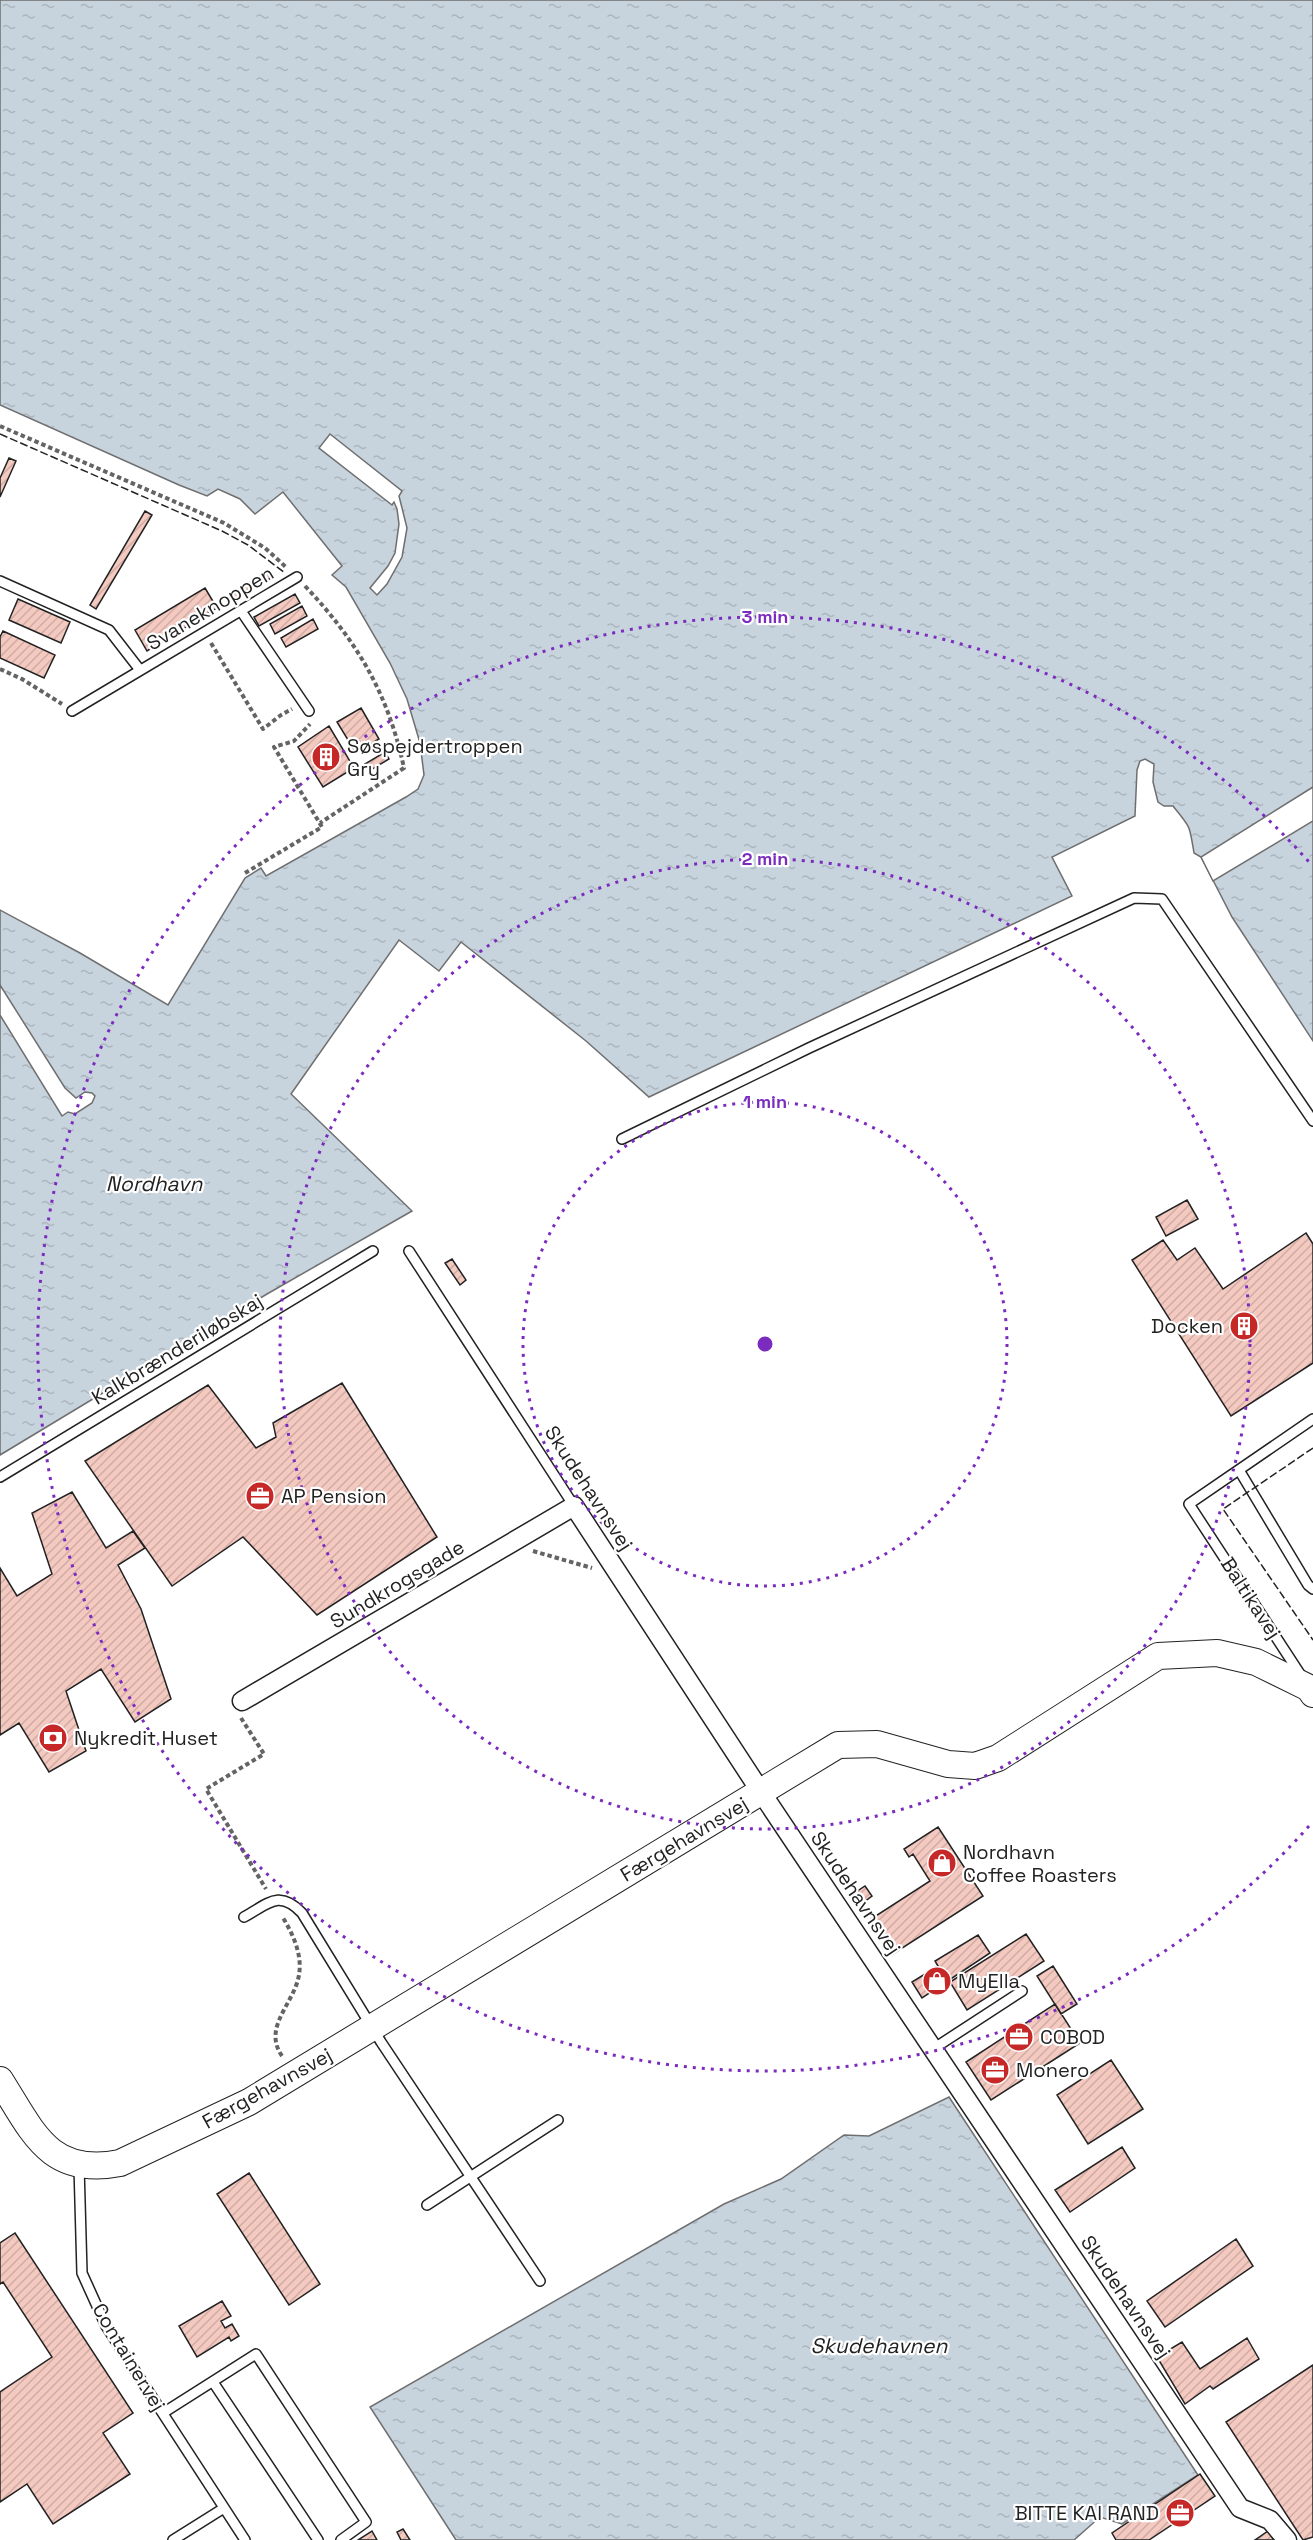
<svg xmlns="http://www.w3.org/2000/svg" width="1313" height="2540" viewBox="0 0 1313 2540" font-family="'Space Grotesk',sans-serif">
	<style>
		.water { fill: url(#water-ripples); stroke: #6f6f6f; stroke-width: 1.5 }
		.pier { fill: #fff; stroke: #6f6f6f; stroke-width: 1.5 }
		.building { fill: url(#building-hatch); stroke: #222; stroke-width: 1.5 }
		.lines { fill: none; stroke-linecap: round; stroke-linejoin: round }
		.lane-casing { stroke: #222; stroke-width: 12 }
		.street-casing { stroke: #222; stroke-width: 21 }
		.secondary-casing { stroke: #222; stroke-width: 28 }
		.path { stroke: #646464; stroke-width: 4; stroke-dasharray: 4.5 3; stroke-linecap: butt }
		.lane { stroke: #fff; stroke-width: 9 }
		.street { stroke: #fff; stroke-width: 18 }
		.secondary { stroke: #fff; stroke-width: 26 }
		.fence { stroke: #222; stroke-width: 1.5; stroke-dasharray: 8 3; stroke-linecap: butt }
		.ring { fill: none; stroke: #7b2cbf; stroke-width: 3; stroke-dasharray: 3 6 }
		.labels { text-anchor: middle; stroke-width: 4.5; stroke-linejoin: round; paint-order: stroke }
		.street-label { font-size: 20px; fill: #222; stroke: #fff }
		.poi-label { font-size: 20px; fill: #222; stroke: #fff; text-anchor: start }
		.water-label { font-size: 21px; font-style: italic; fill: #222; stroke: #fff }
		.centre { fill: #7b2cbf; stroke: #fff; stroke-width: 3 }
		.ring-label { font-size: 18px; text-anchor: middle; font-weight: bold; fill: #7b2cbf; stroke: #fff; stroke-width: 4.5; stroke-linejoin: round; paint-order: stroke }
	</style>
	<defs>
		<pattern id="water-ripples" width="26" height="14" patternUnits="userSpaceOnUse" patternTransform="scale(1.5)"><rect width="26" height="14" fill="#c7d3dd"/><path d="M2 4q2-2 4 0t4 0M15 11q2-2 4 0t4 0" fill="none" stroke="#abb5bd"/></pattern>
		<pattern id="building-hatch" width="6" height="6" patternUnits="userSpaceOnUse" patternTransform="scale(1.5)"><rect width="6" height="6" fill="#f3c9c0"/><path d="M-1 1l2-2M0 6l6-6M5 7l2-2" fill="none" stroke="#d0aca5"/></pattern>
	</defs>
	<rect width="100%" height="100%" fill="#fff"/>
	<!-- water -->
	<path class="water" d="M0,0H1313V1041L1232,917L1201,857L1194,853C1189,823 1191,829 1173,806H1164L1158,802L1153,782L1154,764L1145,759L1140,761L1137,770L1135,816L1052,857L1072,896L649,1097L586,1041L461,942L439,971L399,940L291,1094L412,1211L267,1294L0,1455V910L80,953L168,1005L245,878L261,868L266,876L406,797L418,789L424,775L420,743L407,699L390,663L346,587L332,575L342,566L283,492L255,514L240,499L218,489L207,496L179,485L0,405Z
		M949,2097L1198,2475L1122,2524L1100,2517L1074,2540H456L370,2407L724,2204L781,2179L844,2135L869,2136Z"/>
	<!-- pier -->
	<path class="pier" d="M330,434L402,491L399,496L407,528L402,557L387,584L377,595L370,588L388,566L395,553L399,524L397,509L394,502L392,505L319,448Z
		M1313,787V821L1213,881L1201,857Z
		M0,985L65,1088L76,1098L85,1092L92,1093L95,1096L92,1103L75,1114L68,1112L62,1116L0,1015Z"/>
	<!-- building -->
	<path class="building" d="M9,458L16,461L0,497V478Z
		M145,511L152,515L96,609L90,605Z
		M267,572L271,578L233,601L230,594Z
		M205,588L217,608L147,651L135,630Z
		M295,594L300,603L259,626L254,617Z
		M18,599L70,622L61,643L9,620Z
		M302,606L307,616L275,634L270,624Z
		M313,619L318,629L286,647L281,638Z
		M3,631L55,655L44,678L0,658V637Z
		M361,708L379,739L356,753L337,722Z
		M329,726L354,768L323,787L298,747Z
		M385,752L389,759L369,771L365,764Z
		M1187,1200L1198,1219L1166,1236L1156,1217Z
		M1306,1233L1313,1244V1363L1231,1416L1132,1260L1163,1240L1177,1260L1195,1248L1223,1289Z
		M452,1259L466,1280L460,1285L445,1263Z
		M342,1383L437,1537L317,1615L243,1537L172,1586L85,1461L208,1385L256,1448L276,1437L273,1423Z
		M72,1492L106,1548L133,1531L145,1548L118,1565L141,1609L171,1699L135,1722L101,1669L66,1691L86,1751L49,1772L19,1723L0,1735V1568L17,1596L52,1574L32,1513Z
		M938,1827L983,1896L893,1954L871,1919L930,1881L913,1854L909,1857L904,1849Z
		M865,1886L872,1896L860,1905L853,1894Z
		M1026,1934L1044,1961L967,2010L950,1982Z
		M978,1935L990,1953L922,1998L912,1982L938,1966L935,1961Z
		M1053,1966L1077,2004L1061,2014L1037,1976Z
		M1055,2004L1080,2043L991,2100L966,2062Z
		M1111,2060L1143,2109L1088,2144L1057,2095Z
		M1122,2147L1135,2168L1070,2212L1055,2190Z
		M249,2173L320,2284L289,2305L217,2194Z
		M15,2233L133,2413L103,2433L130,2474L53,2524L27,2484L0,2502V2392L52,2357L3,2282L0,2284V2243Z
		M1236,2239L1253,2266L1165,2327L1147,2301Z
		M222,2301L231,2316L221,2321L225,2328L232,2324L239,2336L231,2341L229,2337L197,2357L179,2326Z
		M1247,2338L1259,2359L1213,2389L1210,2386L1185,2404L1157,2357L1182,2342L1200,2369Z
		M1313,2365V2537L1303,2540L1226,2422Z
		M1200,2474L1215,2496L1149,2540H1116L1112,2533Z
		M403,2529L410,2540H401L397,2532Z
		M372,2531L377,2540H358Z
		M1268,2531L1274,2540H1255Z"/>
	<g class="lines">
		<!-- lane casing -->
		<g class="lane-casing">
			<path id="lane" d="M0,581L109,630L140,670
				M241,611L309,711
				M72,711L297,577
				M622,1139L809,1048L1134,898L1162,899L1313,1121
				M409,1251L574,1506
				M1239,1470L1308,1585L1313,1589
				M0,1477L373,1251
				M1302,1677L1189,1504L1313,1419
				M244,1917C268,1904 279,1889 302,1913L381,2042L540,2281
				M933,2049L1022,1991
				M79,2166L82,2273L106,2326L245,2540
				M427,2205L558,2120
				M213,2382L318,2540
				M163,2413L256,2354L366,2522L341,2540
				M173,2540L224,2508"/>
		</g>
		<!-- street casing -->
		<g class="street-casing">
			<path id="street" d="M242,1701L574,1506L761,1792L1240,2508L1270,2520L1287,2540"/>
		</g>
		<!-- secondary casing -->
		<g class="secondary-casing">
			<path id="secondary" d="M0,2080C33,2132 49,2177 120,2163L249,2102L838,1745L877,1744L948,1764L975,1766L998,1758L1158,1656L1217,1653L1256,1662L1309,1688L1313,1694"/>
		</g>
		<!-- path -->
		<path class="path" d="M0,426L224,523L265,548L287,568
			M305,586C357,641 388,693 404,768L320,823
			M211,643L263,729L281,715L292,709
			M0,669L22,679L62,704
			M245,873L322,827L274,747L294,741L310,724
			M533,1551L592,1568
			M241,1718L264,1754L206,1789L266,1889
			M282,2056C264,2030 288,2009 297,1983C305,1959 294,1936 282,1916"/>
		<!-- lane -->
		<use href="#lane" class="lane"/>
		<!-- street -->
		<use href="#street" class="street"/>
		<!-- secondary -->
		<use href="#secondary" class="secondary"/>
		<!-- fence -->
		<path class="fence" d="M0,434L222,531L248,545L285,573
			M1313,1448L1223,1509L1313,1640"/>
	</g>
	<!-- distance rings -->
	<g class="ring">
		<circle cx="765" cy="1344" r="242"/>
		<circle cx="765" cy="1344" r="485"/>
		<path d="M1309 1826A727 727 0 1 1 1309 862"/>
	</g>
	<!-- icons -->
	<defs>
		<g id="building-disc" transform="scale(1.5)"><circle r="9.5" fill="#c62828" stroke="#fff"/><path d="M-4-6H4V6H1V3H-1V6H-4ZM-2.5-4.3h1.7v1.8h-1.7ZM.8-4.3h1.7v1.8H.8ZM-2.5-1h1.7V.8h-1.7ZM.8-1h1.7V.8H.8Z" fill="#fff"/></g>
		<g id="office-disc" transform="scale(1.5)"><circle r="9.5" fill="#c62828" stroke="#fff"/><path d="M-6-3h4V-5.5h4V-3h4V5H-6ZM-1-4.5V-3h2v-1.5ZM-6 0V1H6V0Z" fill="#fff"/></g>
		<g id="bank-disc" transform="scale(1.5)"><circle r="9.5" fill="#c62828" stroke="#fff"/><path d="M-6-4H6V4H-6ZM0-2.3a2.3 2.3 0 1 0 0 4.6a2.3 2.3 0 1 0 0-4.6Z" fill="#fff"/></g>
		<g id="shop-disc" transform="scale(1.5)"><circle r="9.5" fill="#c62828" stroke="#fff"/><path d="M-5-2.5h2.3a2.7 3.5 0 0 1 5.4 0H5L5.5 6h-11ZM-1.5-2.5h3a1.5 2.3 0 0 0-3 0Z" fill="#fff"/></g>
	</defs>
	<g fill-rule="evenodd">
		<use href="#building-disc" x="326" y="757"/>
		<use href="#building-disc" x="1244" y="1326"/>
		<use href="#office-disc" x="260" y="1496"/>
		<use href="#bank-disc" x="53" y="1738"/>
		<use href="#shop-disc" x="942" y="1863"/>
		<use href="#shop-disc" x="937" y="1981"/>
		<use href="#office-disc" x="1019" y="2037"/>
		<use href="#office-disc" x="995" y="2070"/>
		<use href="#office-disc" x="1180" y="2513"/>
	</g>
	<g class="labels">
		<!-- street labels -->
		<g class="street-label">
			<text transform="translate(210 608) rotate(-31)" y="7">Svaneknoppen</text>
			<text transform="translate(177 1349) rotate(-31)" y="7">Kalkbrænderiløbskaj</text>
			<text transform="translate(589 1488) rotate(57)" y="7">Skudehavnsvej</text>
			<text transform="translate(397 1584) rotate(-31)" y="7">Sundkrogsgade</text>
			<text transform="translate(1251 1598) rotate(57)" y="7">Baltikavej</text>
			<text transform="translate(684 1839) rotate(-31)" y="7">Færgehavnsvej</text>
			<text transform="translate(856 1893) rotate(56)" y="7">Skudehavnsvej</text>
			<text transform="translate(267 2088) rotate(-29)" y="7">Færgehavnsvej</text>
			<text transform="translate(1126 2297) rotate(56)" y="7">Skudehavnsvej</text>
			<text transform="translate(129 2357) rotate(59)" y="7">Containervej</text>
		</g>
		<!-- poi labels -->
		<g class="poi-label">
			<text x="347" y="753">Søspejdertroppen<tspan x="347" dy="23">Gry</tspan></text>
			<text x="1223" y="1333" text-anchor="end">Docken</text>
			<text x="281" y="1503">AP Pension</text>
			<text x="74" y="1745">Nykredit Huset</text>
			<text x="963" y="1859">Nordhavn<tspan x="963" dy="23">Coffee Roasters</tspan></text>
			<text x="958" y="1988">MyElla</text>
			<text x="1040" y="2044">COBOD</text>
			<text x="1016" y="2077">Monero</text>
			<text x="1159" y="2520" text-anchor="end">BITTE KAI RAND</text>
		</g>
		<!-- water labels -->
		<g class="water-label">
			<text x="154" y="1191">Nordhavn</text>
			<text x="879" y="2353">Skudehavnen</text>
		</g>
	</g>
	<circle cx="765" cy="1344" r="9" class="centre"/>
	<g class="ring-label">
		<text x="765" y="623">3 min</text>
		<text x="765" y="865">2 min</text>
		<text x="765" y="1108">1 min</text>
	</g>
</svg>
